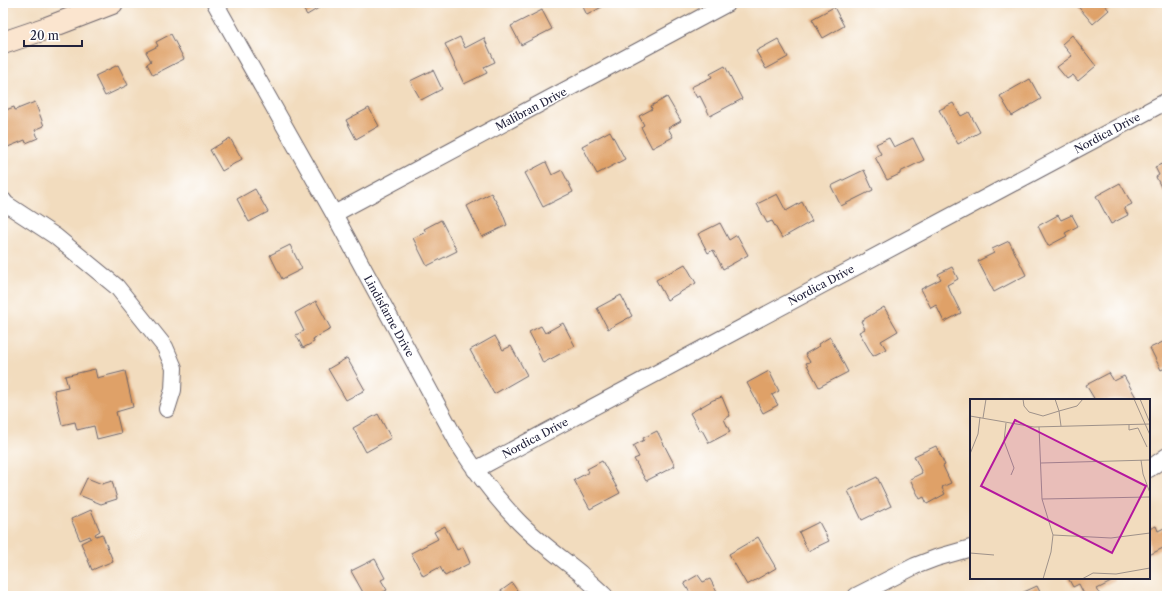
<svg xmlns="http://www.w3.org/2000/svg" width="1170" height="599" viewBox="0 0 1170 599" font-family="'Libre Caslon Text',serif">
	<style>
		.building { fill: #dfa168 }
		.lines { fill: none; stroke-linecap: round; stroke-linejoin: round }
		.street-casing { stroke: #6b6369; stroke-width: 18 }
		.secondary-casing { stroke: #6b6369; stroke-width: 24 }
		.street { stroke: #fff; stroke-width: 16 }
		.secondary { stroke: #fbe5cf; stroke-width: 22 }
		.labels { text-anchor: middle; stroke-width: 3; stroke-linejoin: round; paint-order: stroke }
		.street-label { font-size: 11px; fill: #22223b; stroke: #fff }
		.inset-road { fill: none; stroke: #9f928a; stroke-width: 1 }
		.view { fill: #b5179e; fill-opacity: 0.15; stroke: #b5179e; stroke-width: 2 }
		.inset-edge { fill: none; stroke: #22223b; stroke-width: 2 }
	</style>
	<rect width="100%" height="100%" fill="#fff"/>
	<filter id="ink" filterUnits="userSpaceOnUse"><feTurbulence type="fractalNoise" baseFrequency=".025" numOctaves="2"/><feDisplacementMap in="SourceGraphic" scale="8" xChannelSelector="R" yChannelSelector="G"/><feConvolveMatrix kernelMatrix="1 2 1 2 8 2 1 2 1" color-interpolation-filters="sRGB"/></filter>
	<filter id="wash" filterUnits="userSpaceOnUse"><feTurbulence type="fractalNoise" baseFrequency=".012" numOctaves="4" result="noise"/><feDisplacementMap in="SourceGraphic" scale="16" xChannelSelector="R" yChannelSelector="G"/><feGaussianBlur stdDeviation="0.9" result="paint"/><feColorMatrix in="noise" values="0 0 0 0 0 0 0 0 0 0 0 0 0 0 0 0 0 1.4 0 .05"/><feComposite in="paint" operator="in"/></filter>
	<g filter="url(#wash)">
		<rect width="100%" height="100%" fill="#f2dcbe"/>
		<g id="blocks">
			<!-- building -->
			<path class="building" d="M306,3H320L322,6L307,15L301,6Z
				M581,3H609L587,15Z
				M1075,3H1103L1109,10L1093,24Z
				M834,7L844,26L823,38L812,19Z
				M542,10L552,29L521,45L511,26Z
				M171,34L184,59L153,75L147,64L151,61L146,52L158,46L156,42Z
				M1072,35L1096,66L1078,81L1073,75L1067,79L1057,67L1072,56L1062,44Z
				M460,37L465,48L484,38L495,62L484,67L487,73L464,84L445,44Z
				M778,39L788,57L766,69L756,51Z
				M118,65L128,85L105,96L95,76Z
				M725,66L742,99L710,116L700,96L697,98L691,87L712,77L710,74Z
				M433,70L442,89L421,100L410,81Z
				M1030,79L1041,99L1012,116L1000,96Z
				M667,97L681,121L668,128L673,137L652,148L641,127L644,125L639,116L652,109L651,106Z
				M35,102L44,126L35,130L38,138L26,143L25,140L3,149V111L14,107L15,110Z
				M953,103L961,116L969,112L980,132L958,144L939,110Z
				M369,108L379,126L356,139L346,120Z
				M610,131L625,159L597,174L582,146Z
				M230,138L242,159L222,171L210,150Z
				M889,138L894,147L913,138L924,160L900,172V174L887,180L875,157L881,154L876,144Z
				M1167,156V199L1156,177L1159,175L1155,167L1166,162L1164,158Z
				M546,162L552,175L562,170L573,192L543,207L525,173Z
				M864,170L873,190L841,206L831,186Z
				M1120,183L1132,204L1124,208L1128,215L1111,224L1096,196Z
				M255,189L268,212L249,222L237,199Z
				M491,193L502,212L507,225L482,237L467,206Z
				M777,194L786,211L802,202L812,221L782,238L772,221L767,223L757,204Z
				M1058,215L1061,220L1072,215L1078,226L1065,233L1067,236L1048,246L1038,226Z
				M441,220L457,251L427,266L413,238L426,232L424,229Z
				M720,223L729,240L737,235L748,255L723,269L713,250L708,253L698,234Z
				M1009,241L1026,275L994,292L978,261L994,253L992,249Z
				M290,245L302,269L282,279L270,255Z
				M685,264L696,283L667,300L656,280Z
				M952,267L958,279L947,285L961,313L944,322L936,305L931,308L921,289L941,279L938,274Z
				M621,295L632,316L608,329L597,308Z
				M316,301L331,329L313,339L314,342L303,348L296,335L304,331L295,313Z
				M884,307L898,331L881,341L886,349L873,356L859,332L865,329L861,321Z
				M563,323L575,346L543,363L538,352L539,351L529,332L541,326L545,333Z
				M495,336L503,350L511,346L527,375L494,394L470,350Z
				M830,337L848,372L819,387L806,363L810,362L805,354L819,346L818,344Z
				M1167,340V367L1161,370L1150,348Z
				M347,358L365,390L346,400L328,369Z
				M95,369L97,378L125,371L133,407L116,412L121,433L97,439L94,426L77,430L75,422L62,425L54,390L68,387L65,376Z
				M769,371L779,391L772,395L778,405L763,413L747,383Z
				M1109,373L1114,381L1124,376L1137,399L1095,400L1086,385Z
				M722,397L730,416L724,419L730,432L709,443L702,430L700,431L690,413L713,400Z
				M378,414L391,438L366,452L353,428Z
				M657,431L675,466L646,481L634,459L639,457L633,446L644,440L643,438Z
				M936,446L945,465L943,466L951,483L942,487L943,488H942L945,494L927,504L924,497L920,499L910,479L922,473L914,456Z
				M602,461L620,493L590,509L574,480L589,472L587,469Z
				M877,477L891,506L862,520L848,491Z
				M87,478L102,484L112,481L117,499L101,504L79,495Z
				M91,510L100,531L95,534L96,536L102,534L113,561L92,570L81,543L91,538L90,536L80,540L71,519Z
				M819,522L829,541L808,551L799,532Z
				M445,526L457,550L463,547L470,563L445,576L440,567L423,576L411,553L438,539L434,532Z
				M1156,526L1158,531L1166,527L1167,529V544L1165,545V547L1149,555V529Z
				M758,537L776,568L747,585L729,554Z
				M375,559L385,578L381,580L387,590L376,596H365L351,571Z
				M698,575L703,582L710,579L719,596H692L684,583Z
				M1068,578H1114L1115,580L1097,589L1101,596H1085L1079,584L1073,587Z
				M512,583L521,596H494Z
				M1037,586L1042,596H1015Z"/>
		</g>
	</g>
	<g filter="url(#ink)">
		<use href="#blocks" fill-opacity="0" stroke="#6b6369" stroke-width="1"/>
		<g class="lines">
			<!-- street casing -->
			<g class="street-casing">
				<path id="street" d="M215,3L334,214L459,445C476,472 495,497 517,520C536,540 559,556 580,573C588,581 597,588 605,596
					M3,200L6,204L55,236L117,287L165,347L174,368L173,390L167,409
					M334,214L728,3
					M1149,469L1167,456
					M475,470L1167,101
					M856,596L915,566L936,558L971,548"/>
			</g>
			<!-- secondary casing -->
			<g class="secondary-casing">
				<path id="secondary" d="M3,43L47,28L112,3"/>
			</g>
			<!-- street -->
			<use href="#street" class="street"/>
			<!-- secondary -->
			<use href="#secondary" class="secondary"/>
		</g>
	</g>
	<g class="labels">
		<!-- street labels -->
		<g class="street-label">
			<text transform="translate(531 109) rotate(-28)" y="4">Malibran Drive</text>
			<text transform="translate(1107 133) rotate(-28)" y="4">Nordica Drive</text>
			<text transform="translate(821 285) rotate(-28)" y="4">Nordica Drive</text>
			<text transform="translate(389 316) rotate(61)" y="4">Lindisfarne Drive</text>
			<text transform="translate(535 438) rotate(-28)" y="4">Nordica Drive</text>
		</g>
	</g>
	<!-- overview -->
	<g transform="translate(970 399)">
		<rect width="180" height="180" fill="#f2dcbe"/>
		<path class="inset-road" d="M53,0L54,7L59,13L73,17L89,12L85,0M164,0L180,36M170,0L180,24M0,17L64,28L180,25M13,19L16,0M36,24L34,42L44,69L41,76M159,26V31L168,29L177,48M91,27L89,12L107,7L113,0M69,28L72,100L83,136L81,153L73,180M0,55L8,35L10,18M171,61L173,75L180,94M71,64L180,61M72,100L180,98M83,136L141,139L180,134M0,154L24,156M112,180L123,174L146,175L180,169"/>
		<path class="view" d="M45,21L176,87L142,154L11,87Z"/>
		<rect width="180" height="180" class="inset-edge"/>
	</g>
	<!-- margin -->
	<rect width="1170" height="599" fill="none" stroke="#fff" stroke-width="16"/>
	<!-- scale -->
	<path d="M24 40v6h58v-6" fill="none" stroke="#22223b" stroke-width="2"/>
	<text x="30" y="40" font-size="12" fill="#22223b" stroke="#ffffff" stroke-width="3" paint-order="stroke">20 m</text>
</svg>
